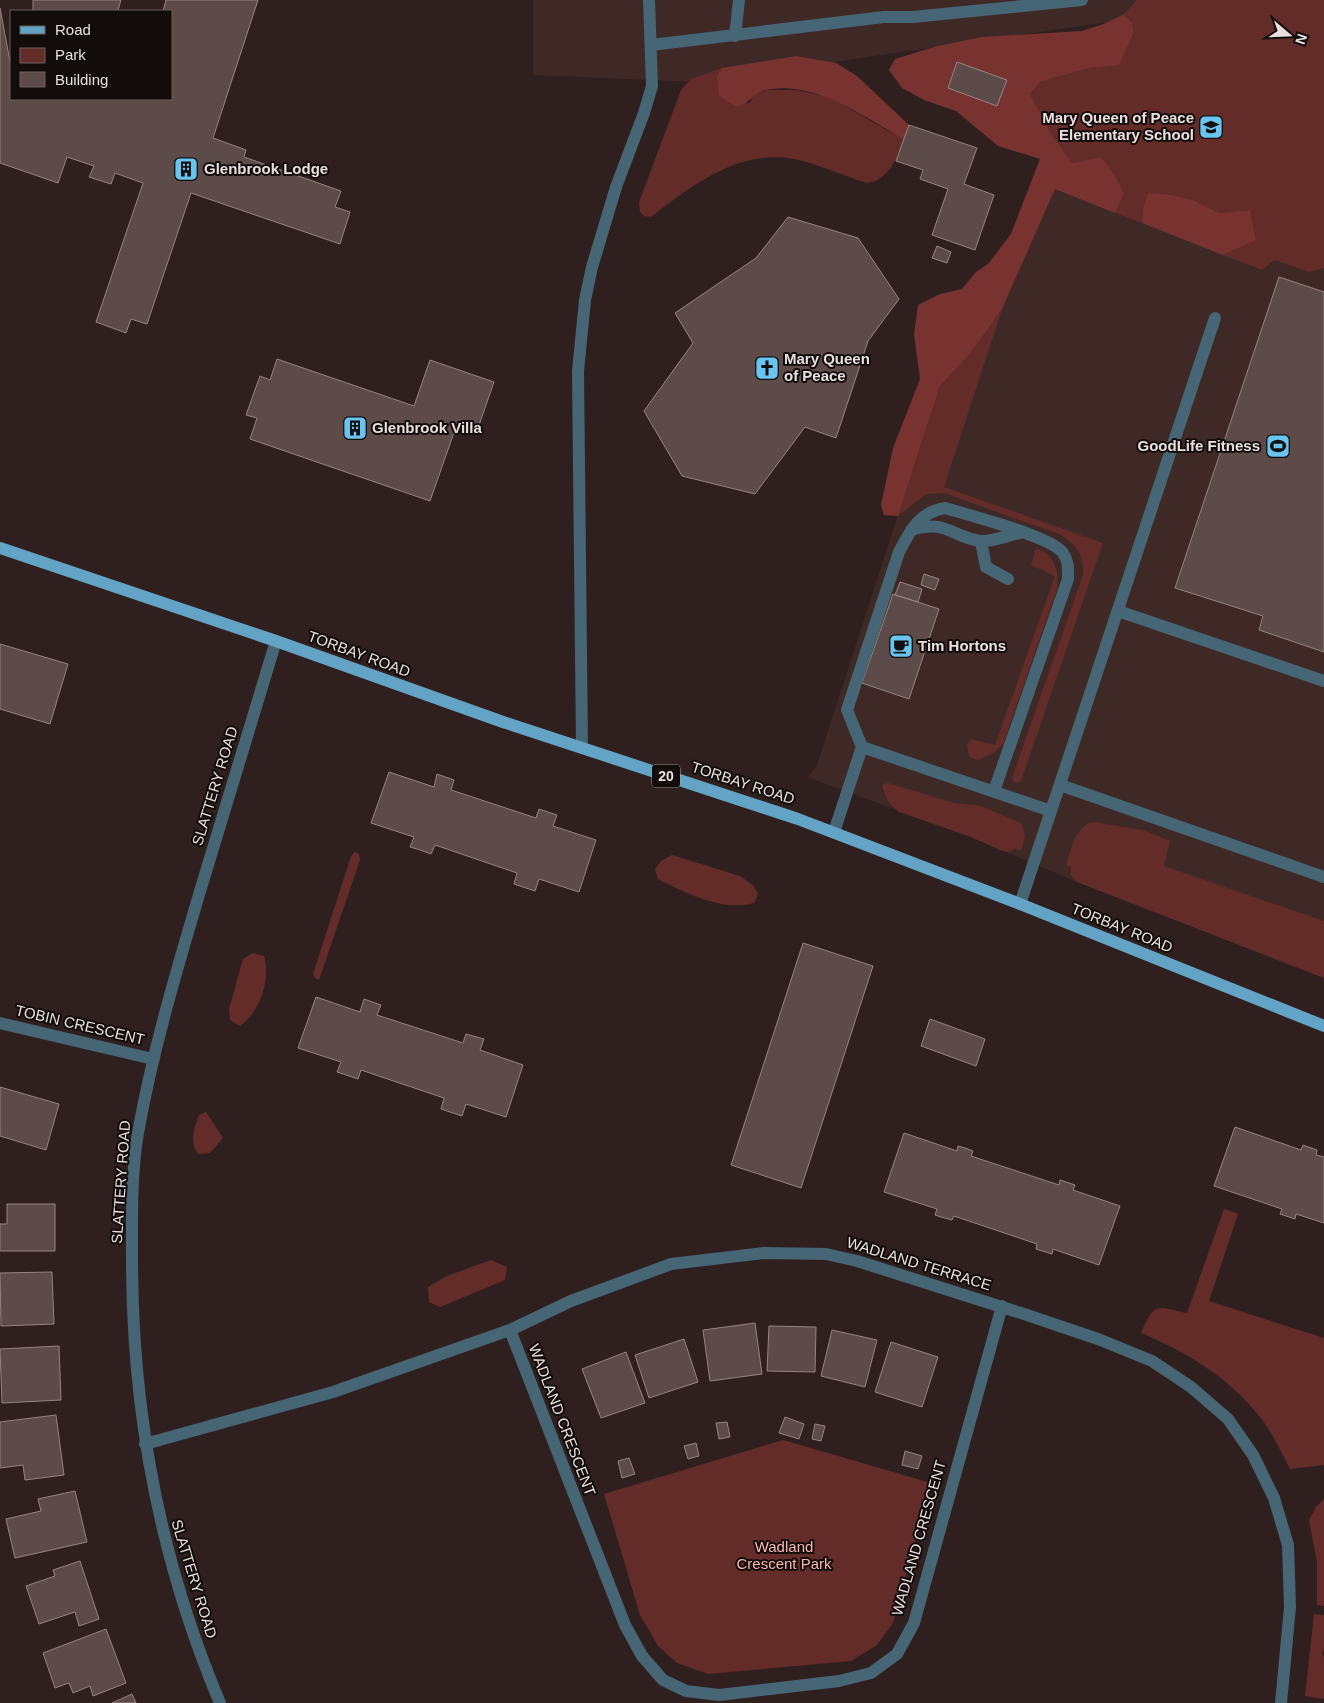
<svg xmlns="http://www.w3.org/2000/svg" width="1324" height="1703" viewBox="0 0 1324 1703" font-family="Helvetica,sans-serif">
	<style>
		.built { fill: #3e2927 }
		.green { fill: #632c29 }
		.forest { fill: #783330 }
		.building { fill: #5c4b49; stroke: #978482 }
		.lines { fill: none; stroke-linecap: round; stroke-linejoin: round }
		.lane { stroke: #466575; stroke-width: 12 }
		.street { stroke: #466575; stroke-width: 12 }
		.primary { stroke: #63a4c6; stroke-width: 12 }
		.labels { text-anchor: middle; stroke-width: 4; stroke-linejoin: round; paint-order: stroke }
		.shield { fill: #120c0b; stroke: #a8a09f; stroke-width: 1 }
		.shield-label { font-size: 14px; font-weight: bold; fill: #e9dfde }
		.poi-label { font-size: 15px; font-weight: bold; fill: #e9dfde; stroke: #120c0b; text-anchor: start }
		.street-label { font-size: 15px; fill: #e9dfde; stroke: #120c0b }
		.park-label { font-size: 15px; fill: #fab8b2; stroke: #120c0b }
	</style>
	<rect width="100%" height="100%" fill="#2f201f"/>
	<!-- built -->
	<path class="built" d="M533,0H1324V978L1077,882L971,837L807,777L816,768L940,386L1011,234L1040,159L1135,18L697,82L533,75Z"/>
	<!-- green -->
	<path class="green" d="M1137,0H1324V268L1309,272L1274,260L1262,270L1223,255L1256,240L1250,210L1219,213L1193,200L1166,194L1148,193L1143,209L1142,223L1115,213L1124,194L1101,157L1072,163L1054,138L1030,94L1040,82L1090,68L1119,64L1134,32L1132,22L1123,15Z
		M722,68L717,76L748,104L756,94L767,90H798L831,98L904,140C897,158 889,180 867,183C843,176 819,164 795,159C739,149 694,184 651,217L644,216L640,212L639,202L681,90L691,79Z
		M1002,309L944,487L1103,543L1021,781L1015,783L1012,778L1083,575C1083,553 1078,546 1059,534L944,493L926,494L898,516L940,386L970,354Z
		M1036,548C1055,555 1059,571 1057,589L1003,744L994,753L978,760L969,757L967,744L971,739L995,745L1055,576L1031,565Z
		M888,783L954,803L981,806L1021,823L1025,835L1021,851L1016,848L1008,852L1000,850L971,837L899,812C889,804 885,797 882,785Z
		M1094,822L1143,830L1170,841L1164,866L1324,921V978L1077,882L1071,875V867L1066,865C1071,850 1075,825 1094,822Z
		M355,852L359,854L360,860L319,980L315,978L313,974L351,856Z
		M672,855L740,876L754,886L758,894L754,903C723,912 685,893 658,879L655,869L661,861Z
		M253,953L264,956C271,980 260,1012 240,1026L230,1020L229,1009L243,959Z
		M206,1112L223,1138L210,1153L198,1154C189,1141 194,1129 199,1115Z
		M1224,1209L1238,1214L1209,1301L1324,1338V1465L1290,1469C1279,1448 1270,1427 1254,1410C1225,1375 1182,1350 1141,1333C1155,1300 1157,1307 1187,1313Z
		M491,1260L507,1267L505,1280L440,1307L429,1302L428,1287L447,1276Z
		M783,1440L931,1483L893,1623L877,1645L851,1661L708,1674L677,1663L658,1646L640,1615L604,1494Z
		M1324,1499V1606L1317,1605V1562L1309,1520L1316,1507Z
		M1314,1614L1324,1615V1649L1322,1654L1324,1657V1699L1305,1696Z"/>
	<!-- forest -->
	<path class="forest" d="M1123,15L1132,22L1134,32L1119,65L1090,68L1040,82L1030,94L1054,138L1072,163L1101,157L1114,174L1124,194L1115,213L1055,189L1002,309L970,354L940,386L898,516L884,515L881,505L893,448L920,379L914,334L918,305L940,294L962,289L975,273L989,263L1011,234L1040,159L998,146L956,111L924,100L902,88L889,70L895,59L934,47L981,37L1081,31L1101,25Z
		M796,56L836,63L857,76L909,125L904,140C898,137 893,133 888,130C852,109 809,81 766,90C753,93 751,103 737,107L719,96L717,76L722,68Z
		M1148,193L1166,194L1193,200L1219,213L1250,210L1256,240L1223,255L1142,223L1143,209Z"/>
	<!-- building -->
	<path class="building" d="M33,0H121L118,10L122,11H33Z
		M166,0H258L213,138L246,150L244,157L341,191L335,207L350,212L340,244L191,193L147,324L131,319L126,333L96,322L143,183L115,173L111,184L89,177L94,166L67,157L58,183L0,163V8L11,67V99H171V11H163Z
		M957,62L1007,80L997,106L948,88Z
		M909,125L977,148L964,184L994,195L975,250L932,235L948,189L920,179L923,170L896,161Z
		M788,217L858,238L899,299L868,341L836,438L805,427L755,494L682,476L644,411L693,343L675,313L756,258Z
		M937,246L951,252L947,263L932,258Z
		M1279,277L1324,292V652L1259,630L1263,616L1175,588Z
		M277,359L414,406L430,360L494,382L477,431L457,424L430,501L250,439L257,418L246,415L260,376L270,380Z
		M924,574L939,579L935,590L921,585Z
		M900,582L922,589L918,602L895,595Z
		M893,594L939,609L909,699L862,683Z
		M0,644L68,664L50,724L0,709Z
		M389,772L434,787L437,774L454,780L451,790L536,818L539,809L557,815L553,826L596,840L579,892L539,879L535,891L514,884L517,873L435,845L431,854L420,850L410,847L414,837L371,823Z
		M803,943L873,966L801,1188L731,1165Z
		M316,997L360,1012L364,999L381,1005L377,1015L463,1043L466,1034L484,1039L480,1050L523,1065L506,1117L466,1104L462,1116L441,1109L444,1098L361,1070L358,1079L337,1072L341,1062L298,1048Z
		M930,1019L985,1039L976,1066L921,1046Z
		M0,1087L59,1104L46,1150L0,1136Z
		M1235,1127L1301,1150L1303,1145L1317,1150L1316,1155L1324,1157V1223L1296,1214L1295,1219L1280,1214L1282,1209L1214,1186Z
		M904,1133L957,1151L958,1146L965,1148L973,1151L971,1156L1059,1185L1060,1180L1075,1185L1073,1190L1120,1206L1099,1265L1053,1249L1052,1254L1036,1249L1037,1244L954,1216L952,1220L941,1217L935,1215L937,1209L884,1192Z
		M7,1204H55V1251H0V1224H7Z
		M52,1272L54,1324L1,1326L0,1273Z
		M755,1323L762,1374L710,1381L703,1330Z
		M769,1326L816,1327L815,1372L767,1371Z
		M832,1330L877,1340L865,1387L821,1376Z
		M684,1339L698,1382L649,1398L635,1355Z
		M891,1342L938,1357L922,1407L875,1392Z
		M59,1346L61,1400L2,1403L0,1349Z
		M626,1352L645,1403L601,1418L582,1369Z
		M56,1415L64,1475L25,1480L23,1465L0,1468V1422Z
		M785,1417L804,1424L799,1439L779,1433Z
		M727,1422L730,1437L719,1439L716,1423Z
		M815,1424L825,1426L821,1441L812,1439Z
		M696,1443L699,1456L688,1459L684,1446Z
		M905,1451L922,1456L918,1469L902,1465Z
		M629,1458L635,1474L622,1478L618,1461Z
		M75,1491L87,1542L15,1558L6,1519L41,1511L38,1499Z
		M80,1561L99,1619L79,1626L75,1612L39,1624L26,1586L55,1576L53,1570Z
		M106,1629L126,1683L93,1696L90,1686L73,1693L69,1683L55,1688L43,1653Z
		M132,1694L136,1703H112Z"/>
	<g class="lines">
		<!-- lane -->
		<path class="lane" d="M735,36L739,0
			M651,45L884,17H913L1082,0
			M911,530C947,519 951,537 981,541C992,542 1008,535 1020,533
			M981,541L986,567L1008,579
			M1118,611L1324,681
			M862,747L847,710L899,552C910,531 919,512 945,508C968,515 1051,536 1063,553C1069,562 1068,569 1068,579L994,791
			M582,748L578,371L585,300L592,267L616,187L644,113L652,86L649,0
			M1060,785L1324,877
			M834,832L862,747L1051,811
			M1020,904L1215,318"/>
		<!-- street -->
		<path class="street" d="M0,1023L153,1059
			M510,1330L625,1625L642,1656L663,1680L686,1691L719,1695L839,1681L871,1673L897,1654L914,1623L1002,1306
			M145,1444L333,1392L510,1330L571,1301L671,1264L764,1253L826,1254L857,1261L1024,1314L1098,1339L1152,1361L1191,1387L1228,1419L1253,1455L1274,1498L1288,1545L1290,1607L1281,1703
			M220,1703C160,1561 132,1413 132,1259C132,1217 131,1174 138,1133C153,1049 177,969 201,888C226,805 251,723 276,641"/>
		<!-- primary -->
		<path class="primary" d="M0,548L276,641L503,722L798,819L1020,904L1324,1026"/>
	</g>
	<!-- icons -->
	<defs>
		<g id="school-square" transform="scale(1.25)"><rect x="-9" y="-9" width="18" height="18" rx="4" fill="#69c4f0" stroke="#120c0b"/><path d="M0-5L7-2L0 1L-7-2ZM-4 1L0 2.5L4 1V4Q0 6-4 4Z" fill="#111"/></g>
		<g id="building-square" transform="scale(1.25)"><rect x="-9" y="-9" width="18" height="18" rx="4" fill="#69c4f0" stroke="#120c0b"/><path d="M-4-6H4V6H1V3H-1V6H-4ZM-2.5-4.3h1.7v1.8h-1.7ZM.8-4.3h1.7v1.8H.8ZM-2.5-1h1.7V.8h-1.7ZM.8-1h1.7V.8H.8Z" fill="#111"/></g>
		<g id="church-square" transform="scale(1.25)"><rect x="-9" y="-9" width="18" height="18" rx="4" fill="#69c4f0" stroke="#120c0b"/><path d="M-1.2-6h2.4v3.5h3.3v2.4h-3.3V6h-2.4V-.1h-3.3v-2.4h3.3Z" fill="#111"/></g>
		<g id="stadium-square" transform="scale(1.25)"><rect x="-9" y="-9" width="18" height="18" rx="4" fill="#69c4f0" stroke="#120c0b"/><path d="M0-5a6.5 5 0 1 0 0 10a6.5 5 0 1 0 0-10ZM-3.5-1.8h7v3.6h-7Z" fill="#111"/></g>
		<g id="cafe-square" transform="scale(1.25)"><rect x="-9" y="-9" width="18" height="18" rx="4" fill="#69c4f0" stroke="#120c0b"/><path d="M-5.5-4.5H6V0H3Q3 3.5 0 3.5H-2.5Q-5.5 3.5-5.5 0ZM3-3.2v2h1.7v-2ZM-6 4.5H4V6H-6Z" fill="#111"/></g>
	</defs>
	<g fill-rule="evenodd">
		<use href="#school-square" x="1211" y="127"/>
		<use href="#building-square" x="186" y="169"/>
		<use href="#church-square" x="767" y="368"/>
		<use href="#building-square" x="355" y="428"/>
		<use href="#stadium-square" x="1278" y="446"/>
		<use href="#cafe-square" x="901" y="646"/>
	</g>
	<g class="labels">
		<!-- shield labels -->
		<rect class="shield" x="652" y="764.5" width="28" height="23" rx="4"/>
		<g class="shield-label">
			<text x="666" y="781">20</text>
		</g>
		<!-- poi labels -->
		<g class="poi-label">
			<text x="1194" y="123" text-anchor="end">Mary Queen of Peace<tspan x="1194" dy="17">Elementary School</tspan></text>
			<text x="204" y="174">Glenbrook Lodge</text>
			<text x="784" y="364">Mary Queen<tspan x="784" dy="17">of Peace</tspan></text>
			<text x="372" y="433">Glenbrook Villa</text>
			<text x="1260" y="451" text-anchor="end">GoodLife Fitness</text>
			<text x="918" y="651">Tim Hortons</text>
		</g>
		<!-- street labels -->
		<g class="street-label">
			<text transform="translate(359 654) rotate(20)" y="5">TORBAY ROAD</text>
			<text transform="translate(743 783) rotate(18)" y="5">TORBAY ROAD</text>
			<text transform="translate(215 786) rotate(-73)" y="5">SLATTERY ROAD</text>
			<text transform="translate(1122 928) rotate(22)" y="5">TORBAY ROAD</text>
			<text transform="translate(80 1025) rotate(13)" y="5">TOBIN CRESCENT</text>
			<text transform="translate(121 1182) rotate(-86)" y="5">SLATTERY ROAD</text>
			<text transform="translate(919 1264) rotate(17)" y="5">WADLAND TERRACE</text>
			<text transform="translate(562 1420) rotate(69)" y="5">WADLAND CRESCENT</text>
			<text transform="translate(919 1538) rotate(-74)" y="5">WADLAND CRESCENT</text>
			<text transform="translate(194 1579) rotate(73)" y="5">SLATTERY ROAD</text>
		</g>
		<!-- park labels -->
		<g class="park-label">
			<text x="784" y="1552">Wadland<tspan x="784" dy="17">Crescent Park</tspan></text>
		</g>
	</g>
	<!-- legend -->
	<rect x="10" y="10" width="162" height="90" fill="#120c0b" stroke="#68605f"/>
	<rect x="20" y="26" width="25" height="8" fill="#63a4c6" stroke="#68605f"/>
	<text x="55" y="35" font-size="15" fill="#e9dfde">Road</text>
	<rect x="20" y="48" width="25" height="15" fill="#632c29" stroke="#68605f"/>
	<text x="55" y="60" font-size="15" fill="#e9dfde">Park</text>
	<rect x="20" y="72" width="25" height="15" fill="#5c4b49" stroke="#68605f"/>
	<text x="55" y="85" font-size="15" fill="#e9dfde">Building</text>
	<!-- north arrow -->
	<g transform="translate(1289 35) rotate(109)" stroke="#120c0b" stroke-width="4" paint-order="stroke">
	<path d="M0-4L9 19L0 12L-9 19Z" fill="#e9dfde"/>
	<text y="-8" font-size="14" font-weight="bold" text-anchor="middle" fill="#e9dfde">N</text>
	</g>
</svg>
